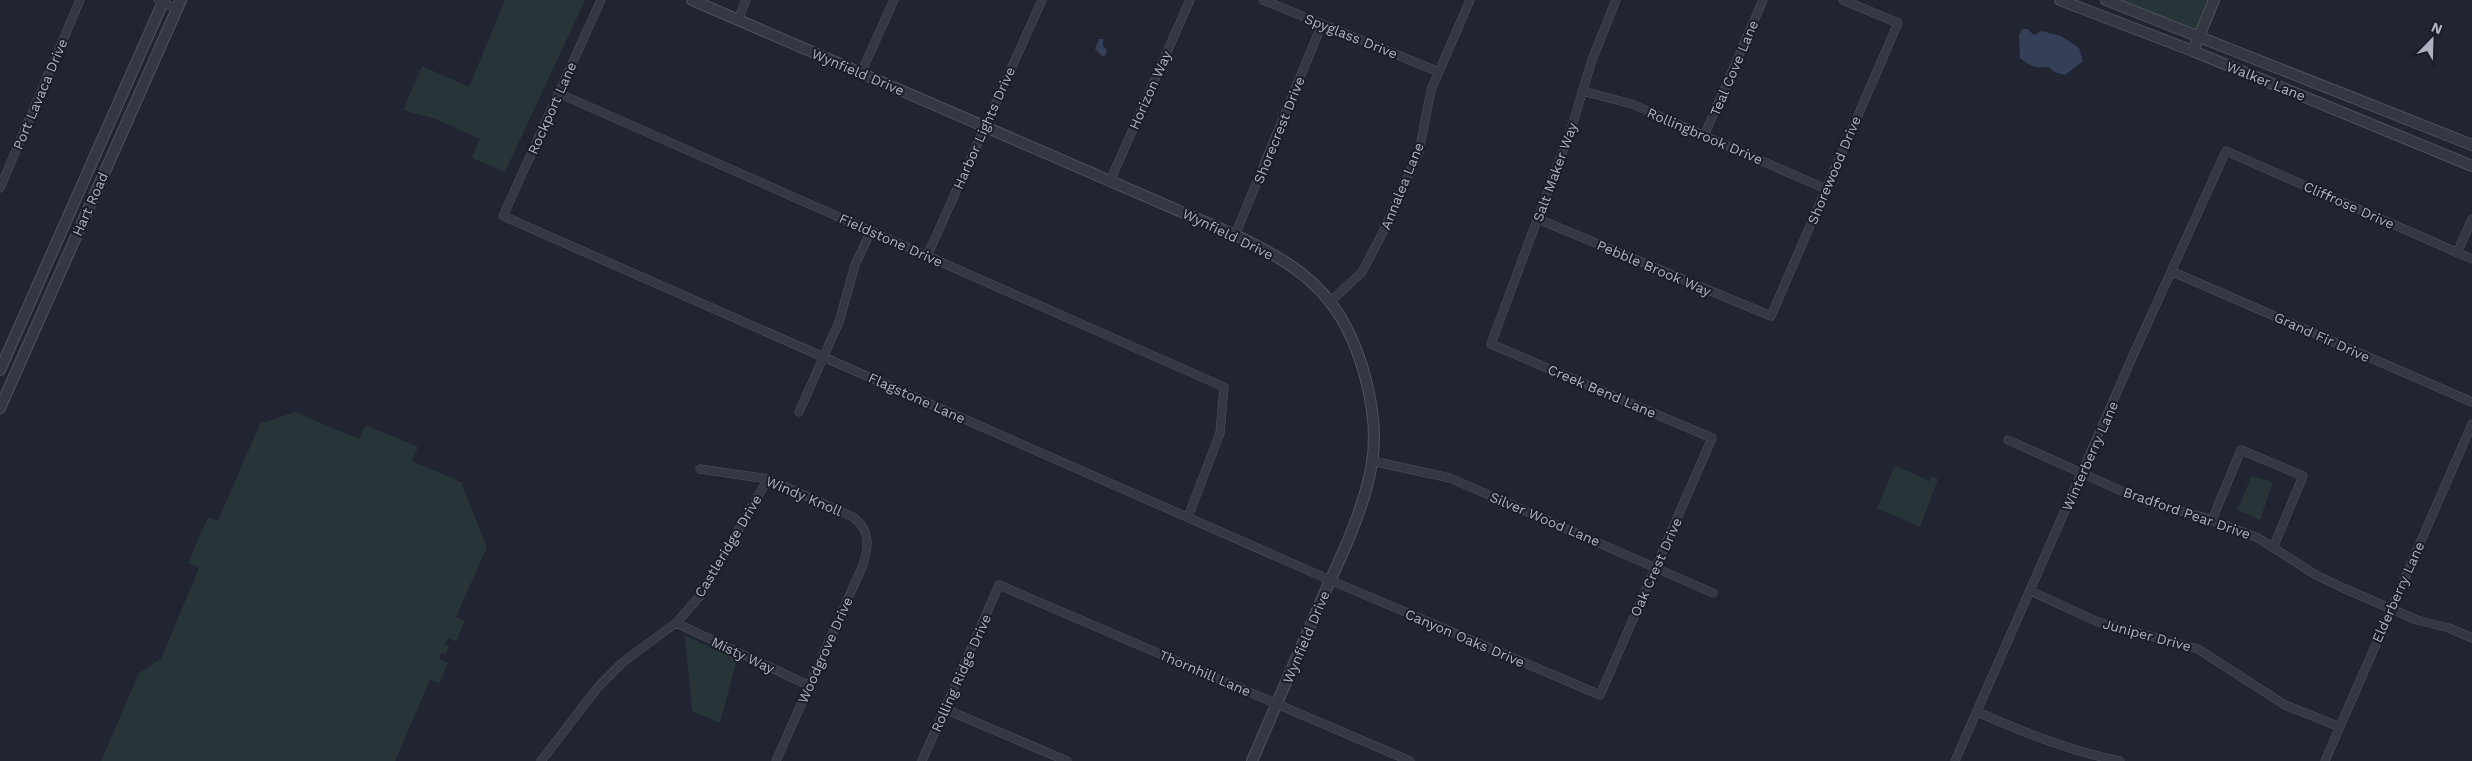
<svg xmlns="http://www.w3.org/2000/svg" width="2472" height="761" viewBox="0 0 2472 761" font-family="'Work Sans',sans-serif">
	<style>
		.green { fill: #273538 }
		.water { fill: #363f58 }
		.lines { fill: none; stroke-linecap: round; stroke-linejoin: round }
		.minor-casing { stroke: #4e525e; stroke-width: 9 }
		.tertiary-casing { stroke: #4e525e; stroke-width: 12 }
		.minor { stroke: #343843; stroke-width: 8 }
		.tertiary { stroke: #343843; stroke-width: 10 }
		.labels { text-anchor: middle; stroke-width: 4; stroke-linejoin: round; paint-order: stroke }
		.street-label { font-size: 14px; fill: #aeb2c0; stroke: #191d28 }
	</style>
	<rect width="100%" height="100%" fill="#212532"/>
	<!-- green -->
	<path class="green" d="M505,0H585L505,172L472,158L480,139L436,119L403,110L422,66L469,87Z
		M2109,0H2214L2199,36Z
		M295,412L359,439L366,425L418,447L412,461L461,482L487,547L456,617L465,621L456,641L448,638L445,644L449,646L446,654L441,653L439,659L448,663L439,683L430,680L395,761H101L139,673L161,659L199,568L188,563L208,517L218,521L261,421L266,422Z
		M1895,465L1929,481L1931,476L1938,479L1920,527L1877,508Z
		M2252,476L2271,482L2272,485L2260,520L2237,510C2243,498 2246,488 2252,476Z
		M685,636L737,659L720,723L692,711Z"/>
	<!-- water -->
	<path class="water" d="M2022,29H2027L2034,35L2042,31L2061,36L2079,48L2083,61L2065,75L2054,72L2049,67C2036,68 2031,67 2020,58L2019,36Z
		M1099,39H1103V46L1107,50L1105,56H1102L1095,49Z"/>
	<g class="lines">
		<!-- minor casing -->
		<g class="minor-casing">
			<path id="minor" d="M158,0L177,9
				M601,0L503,216L1330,580L1600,695L1712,438L1491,344L1571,129L1592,60L1616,0
				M1263,0L1439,72
				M738,20L746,0
				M861,73L894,0
				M1582,91L1632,104L1826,189
				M558,93L1224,387L1220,433L1188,517
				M1704,136L1763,0
				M1110,181L1190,0
				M0,188L80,0
				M1538,219L1771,316L1898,23L1843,0
				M1235,235L1322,24
				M2457,253L2472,219
				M927,256L1042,0
				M2173,272L2472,402
				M1330,302L1362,272L1381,236L1419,152L1431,90L1470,0
				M799,412L839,322L855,265L871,231
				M2008,440L2146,502L2203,517L2258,538L2316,575L2343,588L2417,620L2449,628L2472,638
				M1372,461L1450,478L1713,593
				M700,469L768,479L853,517C871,530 869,548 862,567L776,761
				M2212,520L2241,450L2303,476L2273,548
				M2031,591L2098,622L2198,649L2285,705L2340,727
				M676,623L810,686
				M945,709L1067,761
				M1977,712C2024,732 2069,751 2120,761
				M541,761L598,687L623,662L676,623L700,596L768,479
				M922,761L999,585L1410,761
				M1955,761L2135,351L2226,151L2472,259
				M2325,761L2472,424"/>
		</g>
		<!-- tertiary casing -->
		<g class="tertiary-casing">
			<path id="tertiary" d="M692,0L1235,235C1269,251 1307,271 1330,302C1361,341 1380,414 1372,463C1364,510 1343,552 1324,594C1300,650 1276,705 1252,761
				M2060,0L2193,51L2472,166
				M2106,0L2472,145
				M2193,51L2214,0
				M0,370L164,0
				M0,408L181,0"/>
		</g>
		<!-- minor -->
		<use href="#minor" class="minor"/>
		<!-- tertiary -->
		<use href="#tertiary" class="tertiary"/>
	</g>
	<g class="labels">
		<!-- street labels -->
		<g class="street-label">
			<text transform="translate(1351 36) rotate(22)" y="5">Spyglass Drive</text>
			<text transform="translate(1734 68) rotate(-67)" y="5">Teal Cove Lane</text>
			<text transform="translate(858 72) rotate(23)" y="5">Wynfield Drive</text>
			<text transform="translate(2266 81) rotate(22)" y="5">Walker Lane</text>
			<text transform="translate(1150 90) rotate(-66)" y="5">Horizon Way</text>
			<text transform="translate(40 94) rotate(-67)" y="5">Port Lavaca Drive</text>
			<text transform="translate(552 108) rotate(-66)" y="5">Rockport Lane</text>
			<text transform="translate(984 128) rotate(-66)" y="5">Harbor Lights Drive</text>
			<text transform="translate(1279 130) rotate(-68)" y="5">Shorecrest Drive</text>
			<text transform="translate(1705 136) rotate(23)" y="5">Rollingbrook Drive</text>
			<text transform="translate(1834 170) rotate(-67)" y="5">Shorewood Drive</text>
			<text transform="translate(1555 172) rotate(-70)" y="5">Salt Maker Way</text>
			<text transform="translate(1402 186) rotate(-68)" y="5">Annalea Lane</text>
			<text transform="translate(90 204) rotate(-66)" y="5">Hart Road</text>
			<text transform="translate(2349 205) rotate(24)" y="5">Cliffrose Drive</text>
			<text transform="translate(1228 234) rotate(26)" y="5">Wynfield Drive</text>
			<text transform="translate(891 240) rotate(24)" y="5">Fieldstone Drive</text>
			<text transform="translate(1654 268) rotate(23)" y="5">Pebble Brook Way</text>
			<text transform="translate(2322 337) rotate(24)" y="5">Grand Fir Drive</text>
			<text transform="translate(1602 391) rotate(23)" y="5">Creek Bend Lane</text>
			<text transform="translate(917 398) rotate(24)" y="5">Flagstone Lane</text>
			<text transform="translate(2090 456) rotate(-66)" y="5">Winterberry Lane</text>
			<text transform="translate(804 496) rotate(23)" y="5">Windy Knoll</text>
			<text transform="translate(2187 513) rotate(19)" y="5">Bradford Pear Drive</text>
			<text transform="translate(1545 519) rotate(23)" y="5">Silver Wood Lane</text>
			<text transform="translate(728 546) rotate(-59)" y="5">Castleridge Drive</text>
			<text transform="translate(1656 567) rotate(-66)" y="5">Oak Crest Drive</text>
			<text transform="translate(2398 592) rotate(-66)" y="5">Elderberry Lane</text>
			<text transform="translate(2147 635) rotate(15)" y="5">Juniper Drive</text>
			<text transform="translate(1306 637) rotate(-67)" y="5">Wynfield Drive</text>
			<text transform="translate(1465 638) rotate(23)" y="5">Canyon Oaks Drive</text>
			<text transform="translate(825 650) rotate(-66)" y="5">Woodgrove Drive</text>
			<text transform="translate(743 655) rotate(25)" y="5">Misty Way</text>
			<text transform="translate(961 673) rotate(-66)" y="5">Rolling Ridge Drive</text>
			<text transform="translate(1205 673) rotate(23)" y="5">Thornhill Lane</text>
		</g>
	</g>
	<!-- north arrow -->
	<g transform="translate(2432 40) rotate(23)" stroke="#191d28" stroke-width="4" paint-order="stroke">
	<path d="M0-4L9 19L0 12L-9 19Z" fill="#aeb2c0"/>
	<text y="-8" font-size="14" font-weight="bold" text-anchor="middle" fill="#aeb2c0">N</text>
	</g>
</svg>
